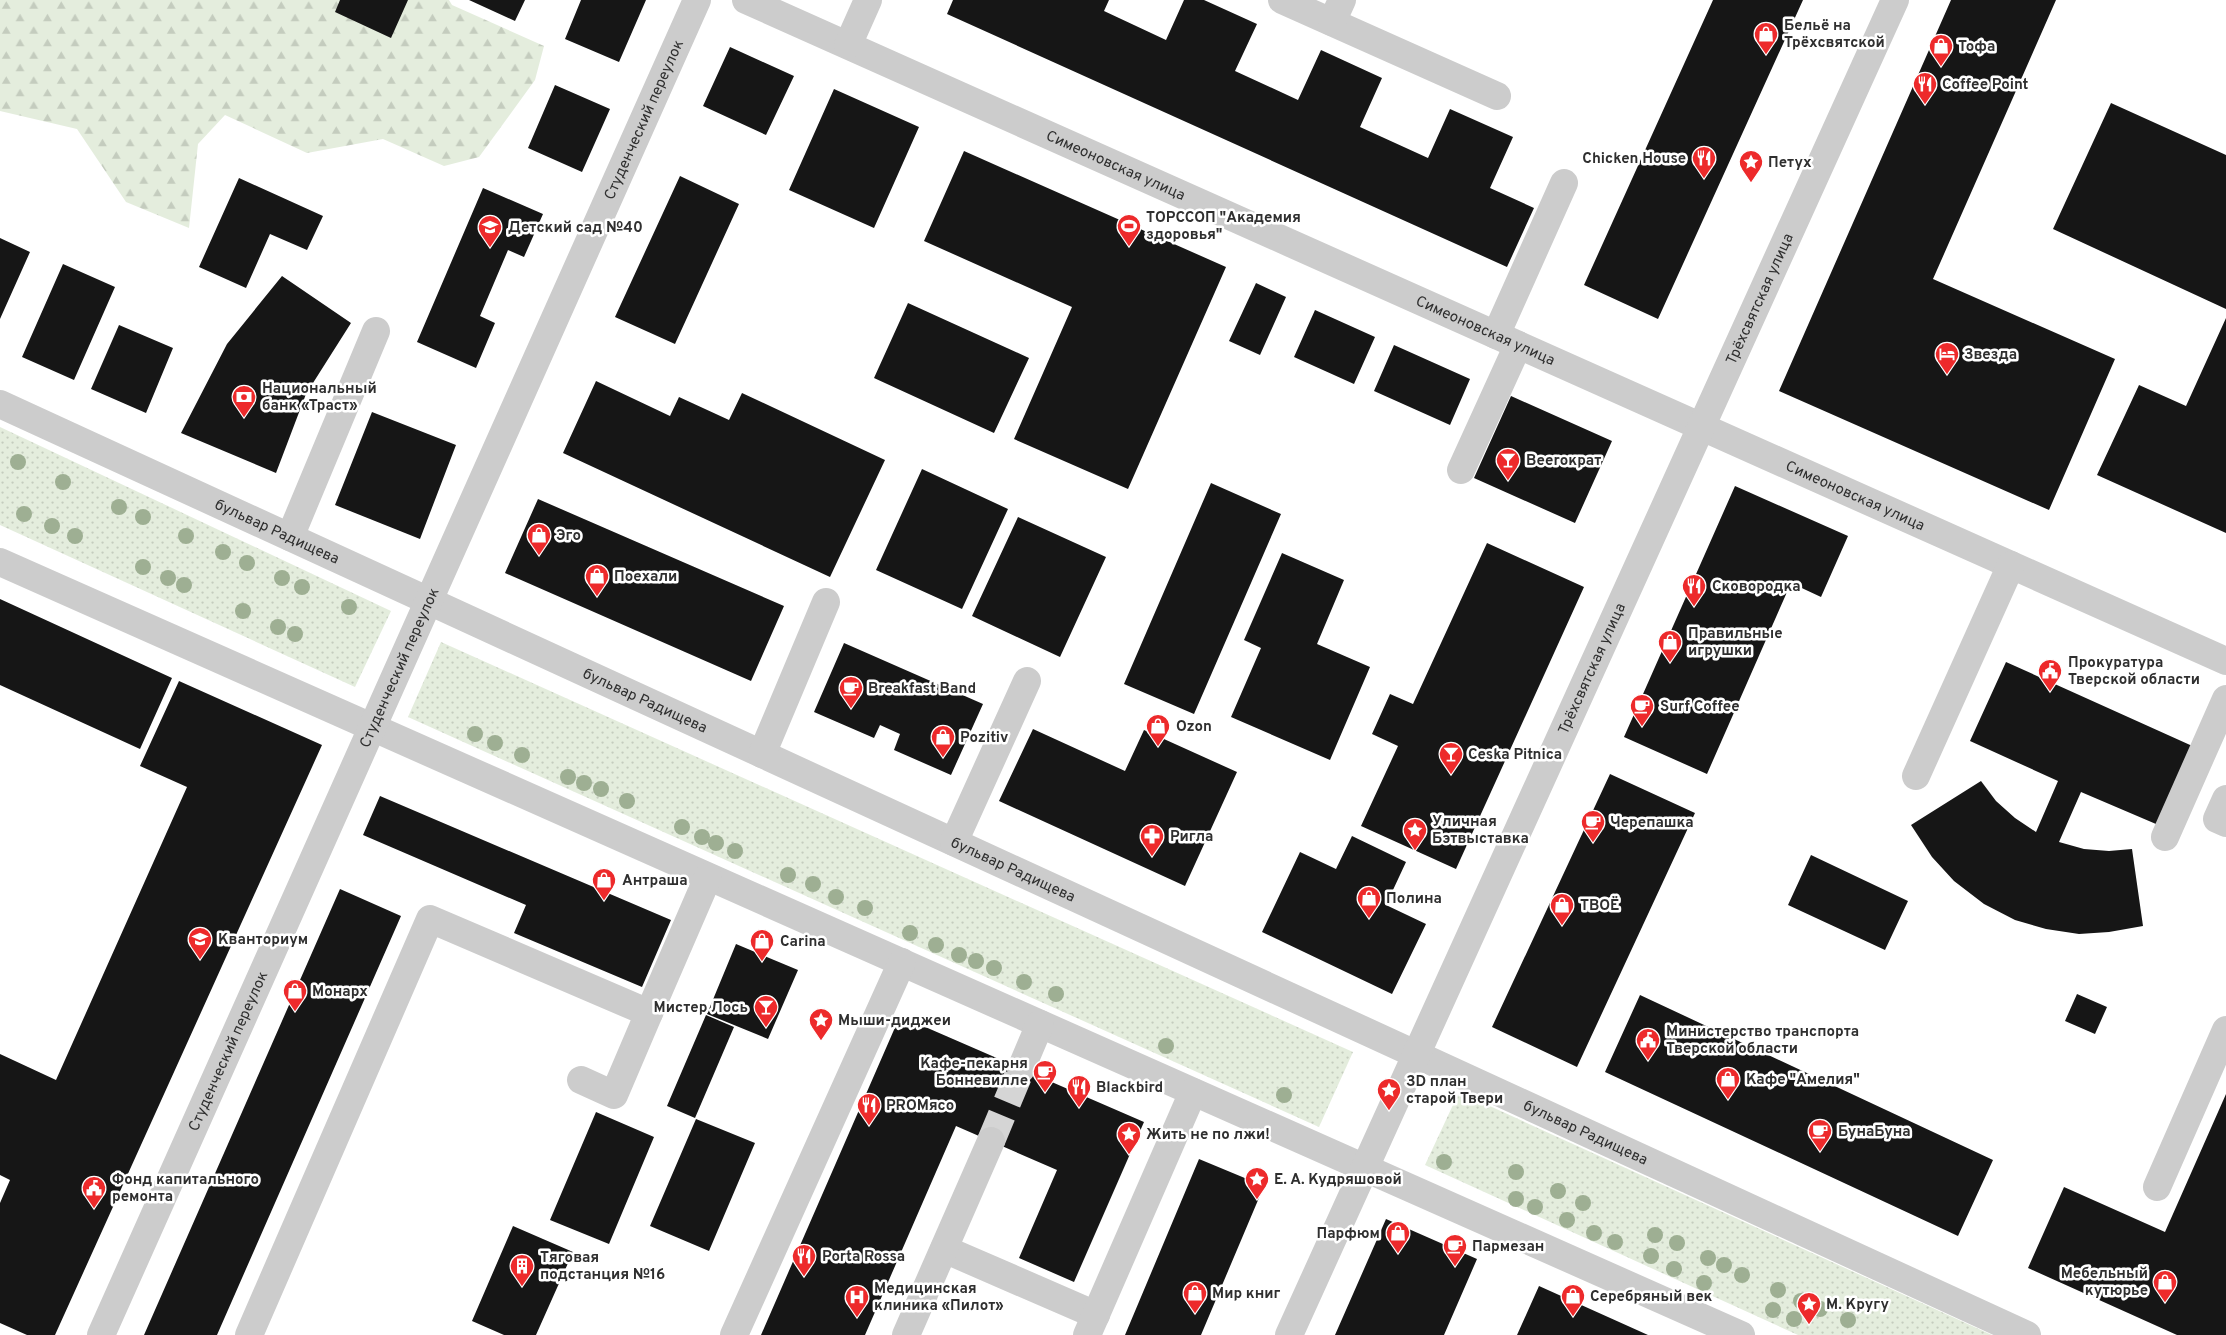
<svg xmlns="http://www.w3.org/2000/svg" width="2226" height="1335" viewBox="0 0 2226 1335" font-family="Overpass,sans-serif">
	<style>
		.grass { fill: url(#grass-dots) }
		.forest { fill: url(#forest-firs) }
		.building { fill: #161616 }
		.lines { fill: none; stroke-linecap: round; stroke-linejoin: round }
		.minor-tunnel { stroke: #d5d5d5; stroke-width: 28; stroke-dasharray: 28 14; stroke-linecap: butt }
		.minor { stroke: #ccc; stroke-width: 28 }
		.tree { fill: #9eaf93 }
		.labels { text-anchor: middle; stroke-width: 5; stroke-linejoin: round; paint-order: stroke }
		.poi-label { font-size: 15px; font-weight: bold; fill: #2f2f2f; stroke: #fff; text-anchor: start }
		.street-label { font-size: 15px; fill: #2f2f2f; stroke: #fff }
	</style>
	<defs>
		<pattern id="grass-dots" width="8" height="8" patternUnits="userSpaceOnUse" patternTransform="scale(1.25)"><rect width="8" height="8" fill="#e4eddd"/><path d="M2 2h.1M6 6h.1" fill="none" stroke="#c4ccbe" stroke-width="1.8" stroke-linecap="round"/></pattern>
		<pattern id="forest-firs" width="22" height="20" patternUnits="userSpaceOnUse" patternTransform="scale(1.25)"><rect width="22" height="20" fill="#e4eddd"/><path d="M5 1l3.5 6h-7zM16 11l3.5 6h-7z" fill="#c4ccbe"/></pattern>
	</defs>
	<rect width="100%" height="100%" fill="#fff"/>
	<!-- grass -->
	<path class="grass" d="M0,427L391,611L355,687L0,525Z
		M441,642L1353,1052L1319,1127L408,717Z
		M1459,1092L1992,1335H1798L1425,1165Z"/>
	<!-- forest -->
	<path class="forest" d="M0,0H449L452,5L544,46L535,80L479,157L444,166L383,139L307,153L225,115L198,144L189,228L126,202L77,129L0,111Z"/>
	<!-- building -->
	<path class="building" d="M340,0H408L391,38L335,12Z
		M469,0H525L515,21Z
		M581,0H646L619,62L565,39Z
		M953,0H1109L1104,11L1166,40L1184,0H1204L1257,24L1235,71L1298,100L1321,50L1382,78L1360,127L1428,158L1450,109L1513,137L1490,188L1534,208L1507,267L947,14Z
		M1713,0H1803L1658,319L1584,285Z
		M1951,0H2056L1933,279L2115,359L2049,510L1779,391Z
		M730,47L794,76L766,135L703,106Z
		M555,85L610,109L582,172L528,148Z
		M834,89L919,127L874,228L789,190Z
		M2111,103L2226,155V309L2053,229Z
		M964,151L1226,267L1128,489L1014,439L1072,307L924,241Z
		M680,176L739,204L675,344L615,317Z
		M239,178L323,216L307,250L270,234L246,288L199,267Z
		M483,188L543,214L524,257L508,250L480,316L495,323L476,368L417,342Z
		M0,238L30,252L0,319Z
		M63,264L115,287L74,380L22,357Z
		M282,276L351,323L306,394L276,473L181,433L227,344Z
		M1256,283L1286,297L1260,355L1229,341Z
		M908,303L1029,358L994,433L874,378Z
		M1315,310L1375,337L1354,384L1294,357Z
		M2226,318V533L2097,475L2139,385L2186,406Z
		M119,325L173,348L146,413L91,389Z
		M1394,345L1470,379L1450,425L1374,391Z
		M596,381L670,416L679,397L729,420L742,393L885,460L830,577L563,453Z
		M1511,396L1612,441L1575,523L1474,478Z
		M372,412L456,445L420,539L335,505Z
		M922,469L1008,509L962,609L876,570Z
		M1211,483L1281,514L1194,714L1124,684Z
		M1735,486L1848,536L1821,597L1791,583L1707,774L1624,737Z
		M538,499L784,606L751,681L505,573Z
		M1018,517L1106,557L1060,657L972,616Z
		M1487,543L1584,587L1456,869L1361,826L1398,746L1372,734L1390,694L1413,704Z
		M1282,553L1344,580L1317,644L1370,667L1330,760L1231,717L1261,648L1244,640Z
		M0,599L172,678L140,749L0,685Z
		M844,643L983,704L951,775L894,750L900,734L880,725L874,738L814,712Z
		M2006,662L2199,749L2163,827L2081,792L2059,842L2084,849L2109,851L2132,849L2143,926L2109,932L2079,934L2046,929L2015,920L1984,904L1954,881L1932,857L1911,825L1981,781L1996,801L2015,818L2036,832L2058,781L1970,741Z
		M179,681L322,745L55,1335H27L0,1323V1203L10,1180L0,1175V1054L56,1080L187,787L140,766Z
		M1033,729L1125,771L1144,730L1237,772L1185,886L999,801Z
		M1610,774L1695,813L1577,1067L1492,1027Z
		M380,796L671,920L642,987L514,933L526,905L363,835Z
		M1352,836L1406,862L1386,905L1426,924L1392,994L1262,932L1300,852L1336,869Z
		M1811,855L1908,901L1885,950L1788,905Z
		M340,889L401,916L217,1335H144Z
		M736,944L798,970L768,1039L707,1014Z
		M2077,994L2107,1007L2095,1034L2065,1021Z
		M1640,995L1993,1160L1958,1236L1605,1072Z
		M706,1015L734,1027L695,1118L667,1106Z
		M900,1016L1144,1122L1074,1282L1019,1258L1057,1170L956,1126L865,1335H761Z
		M2226,1094V1335H2177L2028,1268L2064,1187L2165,1232Z
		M596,1112L654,1137L609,1244L550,1220Z
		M696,1119L755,1143L709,1251L650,1226Z
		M1199,1159L1264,1186L1201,1335H1125Z
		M1386,1219L1477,1259L1444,1335H1335Z
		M513,1226L573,1252L536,1335H504L472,1321Z
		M1539,1286L1648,1335H1517Z"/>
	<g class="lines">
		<!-- minor-tunnel -->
		<path class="minor-tunnel" d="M991,1141L1021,1069"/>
		<!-- minor -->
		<g class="minor">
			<path id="s1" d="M746,0L2226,661"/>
			<path d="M1282,0L1497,96"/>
			<path d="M1332,22L1342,0"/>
			<path d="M848,45L868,0"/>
			<path d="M1496,335L1564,183"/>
			<path id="s2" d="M0,404L2027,1335"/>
			<path d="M1461,470L1518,345"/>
			<path d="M290,537L376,331"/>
			<path d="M0,562L1741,1335"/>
			<path d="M762,754L826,602"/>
			<path d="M1916,776L2011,565"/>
			<path d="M2226,799L2217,819L2226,823"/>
			<path d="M2165,837L2226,699"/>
			<path d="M954,842L1027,681"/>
			<path d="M1021,1069L1040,1024"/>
			<path d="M581,1080L614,1095L649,1013"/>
			<path d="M2157,1187L2226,1030"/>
			<path d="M944,1249L1096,1315"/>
			<path id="s3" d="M101,1335L697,0"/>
			<path d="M249,1335L430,919L649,1013L708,877"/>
			<path d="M734,1335L902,962"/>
			<path d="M906,1335L991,1141"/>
			<path d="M1087,1335L1193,1092"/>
			<path id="s4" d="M1289,1335L1895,0"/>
		</g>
	</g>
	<!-- trees -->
	<g class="tree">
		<circle cx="18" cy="462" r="8"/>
		<circle cx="63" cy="482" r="8"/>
		<circle cx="119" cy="507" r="8"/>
		<circle cx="24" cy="514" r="8"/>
		<circle cx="143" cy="517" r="8"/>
		<circle cx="52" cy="526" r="8"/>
		<circle cx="75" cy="536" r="8"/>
		<circle cx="186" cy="536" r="8"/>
		<circle cx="223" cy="552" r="8"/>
		<circle cx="247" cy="563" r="8"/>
		<circle cx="143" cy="567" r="8"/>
		<circle cx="168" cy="578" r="8"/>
		<circle cx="282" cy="578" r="8"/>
		<circle cx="184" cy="585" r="8"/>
		<circle cx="302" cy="587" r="8"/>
		<circle cx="349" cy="607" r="8"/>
		<circle cx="243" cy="611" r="8"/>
		<circle cx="278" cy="627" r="8"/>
		<circle cx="295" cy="634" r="8"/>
		<circle cx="475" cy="734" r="8"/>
		<circle cx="495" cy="743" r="8"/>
		<circle cx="522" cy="755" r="8"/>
		<circle cx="568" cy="777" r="8"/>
		<circle cx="584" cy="783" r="8"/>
		<circle cx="601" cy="789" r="8"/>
		<circle cx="627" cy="801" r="8"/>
		<circle cx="682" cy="827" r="8"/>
		<circle cx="702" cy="837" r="8"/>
		<circle cx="716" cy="843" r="8"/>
		<circle cx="735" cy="851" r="8"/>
		<circle cx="788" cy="875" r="8"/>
		<circle cx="813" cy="884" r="8"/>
		<circle cx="836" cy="897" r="8"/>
		<circle cx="865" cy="908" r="8"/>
		<circle cx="910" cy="933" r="8"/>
		<circle cx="936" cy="945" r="8"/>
		<circle cx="959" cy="955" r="8"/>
		<circle cx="976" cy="961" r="8"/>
		<circle cx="994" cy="968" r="8"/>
		<circle cx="1024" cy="982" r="8"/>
		<circle cx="1056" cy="994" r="8"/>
		<circle cx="1166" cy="1046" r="8"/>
		<circle cx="1284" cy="1095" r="8"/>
		<circle cx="1444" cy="1162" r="8"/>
		<circle cx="1516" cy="1172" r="8"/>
		<circle cx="1558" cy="1191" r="8"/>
		<circle cx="1516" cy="1199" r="8"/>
		<circle cx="1583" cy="1203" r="8"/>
		<circle cx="1535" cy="1207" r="8"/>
		<circle cx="1567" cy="1220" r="8"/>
		<circle cx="1594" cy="1233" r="8"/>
		<circle cx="1655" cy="1235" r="8"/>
		<circle cx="1615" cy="1242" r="8"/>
		<circle cx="1677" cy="1243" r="8"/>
		<circle cx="1651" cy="1256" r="8"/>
		<circle cx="1708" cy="1258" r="8"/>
		<circle cx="1724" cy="1265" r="8"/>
		<circle cx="1674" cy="1269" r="8"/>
		<circle cx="1742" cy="1275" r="8"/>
		<circle cx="1704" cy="1283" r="8"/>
		<circle cx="1778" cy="1290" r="8"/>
		<circle cx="1801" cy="1301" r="8"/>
		<circle cx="1820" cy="1309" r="8"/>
		<circle cx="1773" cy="1310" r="8"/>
		<circle cx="1794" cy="1319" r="8"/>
		<circle cx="1848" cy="1320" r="8"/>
	</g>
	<!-- icons -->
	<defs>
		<g id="shop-pin" transform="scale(1.25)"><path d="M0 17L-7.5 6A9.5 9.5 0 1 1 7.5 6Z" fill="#ed2a2b" stroke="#fff"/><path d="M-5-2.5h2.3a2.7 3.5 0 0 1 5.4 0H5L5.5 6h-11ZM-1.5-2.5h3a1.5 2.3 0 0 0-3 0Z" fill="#fff"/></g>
		<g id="restaurant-pin" transform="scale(1.25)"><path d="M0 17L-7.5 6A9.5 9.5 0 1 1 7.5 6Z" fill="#ed2a2b" stroke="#fff"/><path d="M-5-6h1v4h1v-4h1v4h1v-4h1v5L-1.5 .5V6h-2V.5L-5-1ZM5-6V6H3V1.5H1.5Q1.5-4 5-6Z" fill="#fff"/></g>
		<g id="sight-pin" transform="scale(1.25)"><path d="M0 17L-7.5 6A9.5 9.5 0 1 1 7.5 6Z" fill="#ed2a2b" stroke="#fff"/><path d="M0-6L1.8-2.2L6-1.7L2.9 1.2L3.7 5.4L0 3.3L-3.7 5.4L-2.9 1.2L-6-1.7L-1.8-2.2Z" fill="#fff"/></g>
		<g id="stadium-pin" transform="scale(1.25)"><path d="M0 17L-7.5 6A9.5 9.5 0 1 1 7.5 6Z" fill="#ed2a2b" stroke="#fff"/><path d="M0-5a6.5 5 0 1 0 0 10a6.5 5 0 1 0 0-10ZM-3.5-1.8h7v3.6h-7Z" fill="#fff"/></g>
		<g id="school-pin" transform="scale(1.25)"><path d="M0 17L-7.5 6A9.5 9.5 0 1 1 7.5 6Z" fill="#ed2a2b" stroke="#fff"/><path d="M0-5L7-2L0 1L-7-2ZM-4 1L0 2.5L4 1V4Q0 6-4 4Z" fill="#fff"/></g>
		<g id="hotel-pin" transform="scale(1.25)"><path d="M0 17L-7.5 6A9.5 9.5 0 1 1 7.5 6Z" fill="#ed2a2b" stroke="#fff"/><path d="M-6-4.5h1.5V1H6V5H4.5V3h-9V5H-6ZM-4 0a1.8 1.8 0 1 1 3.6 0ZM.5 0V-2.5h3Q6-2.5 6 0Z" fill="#fff"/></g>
		<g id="bank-pin" transform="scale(1.25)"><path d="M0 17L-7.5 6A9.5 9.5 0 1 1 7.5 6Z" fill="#ed2a2b" stroke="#fff"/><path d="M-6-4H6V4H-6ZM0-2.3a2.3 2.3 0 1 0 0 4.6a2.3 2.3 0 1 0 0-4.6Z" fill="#fff"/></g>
		<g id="bar-pin" transform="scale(1.25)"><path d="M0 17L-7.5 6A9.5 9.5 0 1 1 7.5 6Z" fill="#ed2a2b" stroke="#fff"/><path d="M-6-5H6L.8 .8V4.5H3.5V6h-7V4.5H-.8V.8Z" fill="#fff"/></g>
		<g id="civic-pin" transform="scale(1.25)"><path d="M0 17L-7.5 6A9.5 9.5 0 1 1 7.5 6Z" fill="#ed2a2b" stroke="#fff"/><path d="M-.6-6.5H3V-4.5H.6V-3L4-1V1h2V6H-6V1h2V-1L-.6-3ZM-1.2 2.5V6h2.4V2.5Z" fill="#fff"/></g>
		<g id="cafe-pin" transform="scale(1.25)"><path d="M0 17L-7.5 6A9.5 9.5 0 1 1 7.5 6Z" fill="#ed2a2b" stroke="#fff"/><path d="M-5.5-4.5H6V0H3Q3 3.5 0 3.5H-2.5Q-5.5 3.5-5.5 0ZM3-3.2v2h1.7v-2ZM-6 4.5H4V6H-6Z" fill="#fff"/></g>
		<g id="pharmacy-pin" transform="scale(1.25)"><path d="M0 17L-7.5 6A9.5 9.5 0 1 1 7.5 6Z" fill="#ed2a2b" stroke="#fff"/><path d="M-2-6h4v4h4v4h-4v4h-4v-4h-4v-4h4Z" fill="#fff"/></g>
		<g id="building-pin" transform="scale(1.25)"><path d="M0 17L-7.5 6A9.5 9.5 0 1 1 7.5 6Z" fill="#ed2a2b" stroke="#fff"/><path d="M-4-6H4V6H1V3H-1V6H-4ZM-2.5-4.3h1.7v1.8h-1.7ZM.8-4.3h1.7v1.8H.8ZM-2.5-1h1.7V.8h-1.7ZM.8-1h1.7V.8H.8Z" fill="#fff"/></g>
		<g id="hospital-pin" transform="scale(1.25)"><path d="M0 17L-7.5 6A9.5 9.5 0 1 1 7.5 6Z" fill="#ed2a2b" stroke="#fff"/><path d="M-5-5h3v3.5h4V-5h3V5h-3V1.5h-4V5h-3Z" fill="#fff"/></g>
	</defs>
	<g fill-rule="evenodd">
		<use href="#shop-pin" x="1766" y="34"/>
		<use href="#shop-pin" x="1941" y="46"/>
		<use href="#restaurant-pin" x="1925" y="84"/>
		<use href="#restaurant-pin" x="1704" y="158"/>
		<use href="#sight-pin" x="1751" y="162"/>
		<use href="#stadium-pin" x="1129" y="226"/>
		<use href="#school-pin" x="490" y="227"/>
		<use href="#hotel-pin" x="1947" y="354"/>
		<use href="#bank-pin" x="244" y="397"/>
		<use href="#bar-pin" x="1508" y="460"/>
		<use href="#shop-pin" x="539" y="535"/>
		<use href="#shop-pin" x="597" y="576"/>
		<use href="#restaurant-pin" x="1694" y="586"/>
		<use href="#shop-pin" x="1670" y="642"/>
		<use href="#civic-pin" x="2050" y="671"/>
		<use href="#cafe-pin" x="851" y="688"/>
		<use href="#cafe-pin" x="1642" y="706"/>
		<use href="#shop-pin" x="1158" y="726"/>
		<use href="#shop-pin" x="943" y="737"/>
		<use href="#bar-pin" x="1451" y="754"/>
		<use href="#cafe-pin" x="1593" y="822"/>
		<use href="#sight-pin" x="1415" y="830"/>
		<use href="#pharmacy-pin" x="1152" y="836"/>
		<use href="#shop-pin" x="604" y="880"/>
		<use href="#shop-pin" x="1369" y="898"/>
		<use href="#shop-pin" x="1562" y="905"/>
		<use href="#school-pin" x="200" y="939"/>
		<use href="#shop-pin" x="762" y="941"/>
		<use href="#shop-pin" x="295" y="991"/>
		<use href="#bar-pin" x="766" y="1007"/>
		<use href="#sight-pin" x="821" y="1020"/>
		<use href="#civic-pin" x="1648" y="1040"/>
		<use href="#cafe-pin" x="1045" y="1072"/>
		<use href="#shop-pin" x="1728" y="1079"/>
		<use href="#restaurant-pin" x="1079" y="1087"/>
		<use href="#sight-pin" x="1389" y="1090"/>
		<use href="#restaurant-pin" x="869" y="1105"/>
		<use href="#cafe-pin" x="1820" y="1131"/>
		<use href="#sight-pin" x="1129" y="1134"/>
		<use href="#sight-pin" x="1257" y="1179"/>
		<use href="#civic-pin" x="94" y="1188"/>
		<use href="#shop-pin" x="1398" y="1233"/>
		<use href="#cafe-pin" x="1455" y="1246"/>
		<use href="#restaurant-pin" x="804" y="1256"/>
		<use href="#building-pin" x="522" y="1266"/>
		<use href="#shop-pin" x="2165" y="1282"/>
		<use href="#shop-pin" x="1195" y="1293"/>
		<use href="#shop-pin" x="1573" y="1296"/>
		<use href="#hospital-pin" x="857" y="1297"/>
		<use href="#sight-pin" x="1809" y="1304"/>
	</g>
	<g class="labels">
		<!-- poi labels -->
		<g class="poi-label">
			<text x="1784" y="30">Бельё на<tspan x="1784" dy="17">Трёхсвятской</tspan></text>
			<text x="1958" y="51">Тофа</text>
			<text x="1942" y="89">Coffee Point</text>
			<text x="1686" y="163" text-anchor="end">Chicken House</text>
			<text x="1768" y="167">Петух</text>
			<text x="1146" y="222">ТОРССОП "Академия<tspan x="1146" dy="17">здоровья"</tspan></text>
			<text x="508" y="232">Детский сад №40</text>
			<text x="1964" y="359">Звезда</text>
			<text x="262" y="393">Национальный<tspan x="262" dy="17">банк «Траст»</tspan></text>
			<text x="1526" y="465">Beerократ</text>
			<text x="556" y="540">Эго</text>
			<text x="614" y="581">Поехали</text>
			<text x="1712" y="591">Сковородка</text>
			<text x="1688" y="638">Правильные<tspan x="1688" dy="17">игрушки</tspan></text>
			<text x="2068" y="667">Прокуратура<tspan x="2068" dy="17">Тверской области</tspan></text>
			<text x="868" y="693">Breakfast Band</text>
			<text x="1660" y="711">Surf Coffee</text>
			<text x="1176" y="731">Ozon</text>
			<text x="960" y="742">Pozitiv</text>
			<text x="1468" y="759">Ceska Pitnica</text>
			<text x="1432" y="826">Уличная<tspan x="1432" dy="17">Бэтвыставка</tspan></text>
			<text x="1610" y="827">Черепашка</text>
			<text x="1170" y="841">Ригла</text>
			<text x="622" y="885">Антраша</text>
			<text x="1386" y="903">Полина</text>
			<text x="1580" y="910">ТВОЁ</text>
			<text x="218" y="944">Кванториум</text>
			<text x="780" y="946">Carina</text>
			<text x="312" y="996">Монарх</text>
			<text x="748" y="1012" text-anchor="end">Мистер Лось</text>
			<text x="838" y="1025">Мыши-диджеи</text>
			<text x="1666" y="1036">Министерство транспорта<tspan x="1666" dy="17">Тверской области</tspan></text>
			<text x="1028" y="1068" text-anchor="end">Кафе-пекарня<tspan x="1028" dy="17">Бонневилле</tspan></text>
			<text x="1746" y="1084">Кафе "Амелия"</text>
			<text x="1406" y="1086">ЗD план<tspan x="1406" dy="17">старой Твери</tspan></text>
			<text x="1096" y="1092">Blackbird</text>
			<text x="886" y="1110">PROМясо</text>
			<text x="1838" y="1136">БунаБуна</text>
			<text x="1146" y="1139">Жить не по лжи!</text>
			<text x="112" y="1184">Фонд капитального<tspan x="112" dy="17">ремонта</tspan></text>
			<text x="1274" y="1184">Е. А. Кудряшовой</text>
			<text x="1380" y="1238" text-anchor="end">Парфюм</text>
			<text x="1472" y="1251">Пармезан</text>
			<text x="822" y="1261">Porta Rossa</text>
			<text x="540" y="1262">Тяговая<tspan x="540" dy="17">подстанция №16</tspan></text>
			<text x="2148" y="1278" text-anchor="end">Мебельный<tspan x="2148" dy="17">кутюрье</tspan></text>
			<text x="874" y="1293">Медицинская<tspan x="874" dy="17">клиника «Пилот»</tspan></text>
			<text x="1212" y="1298">Мир книг</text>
			<text x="1590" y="1301">Серебряный век</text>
			<text x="1826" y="1309">М. Кругу</text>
		</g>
		<!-- street labels -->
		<g class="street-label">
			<text dy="5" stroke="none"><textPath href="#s3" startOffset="1331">Студенческий переулок</textPath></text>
			<text dy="5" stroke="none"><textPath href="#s1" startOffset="405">Симеоновская улица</textPath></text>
			<text dy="5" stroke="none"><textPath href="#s4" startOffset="1138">Трёхсвятская улица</textPath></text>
			<text dy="5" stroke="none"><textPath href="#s1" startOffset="810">Симеоновская улица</textPath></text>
			<text dy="5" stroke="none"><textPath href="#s1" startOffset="1215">Симеоновская улица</textPath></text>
			<text dy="5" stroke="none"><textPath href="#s2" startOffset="305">бульвар Радищева</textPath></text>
			<text dy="5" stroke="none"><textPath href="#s3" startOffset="731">Студенческий переулок</textPath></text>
			<text dy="5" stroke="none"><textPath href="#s4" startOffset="732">Трёхсвятская улица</textPath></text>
			<text dy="5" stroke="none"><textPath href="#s2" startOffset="710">бульвар Радищева</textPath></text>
			<text dy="5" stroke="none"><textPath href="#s2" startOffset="1115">бульвар Радищева</textPath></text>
			<text dy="5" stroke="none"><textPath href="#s3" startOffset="311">Студенческий переулок</textPath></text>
			<text dy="5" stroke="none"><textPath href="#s2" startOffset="1745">бульвар Радищева</textPath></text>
		</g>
	</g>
</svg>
